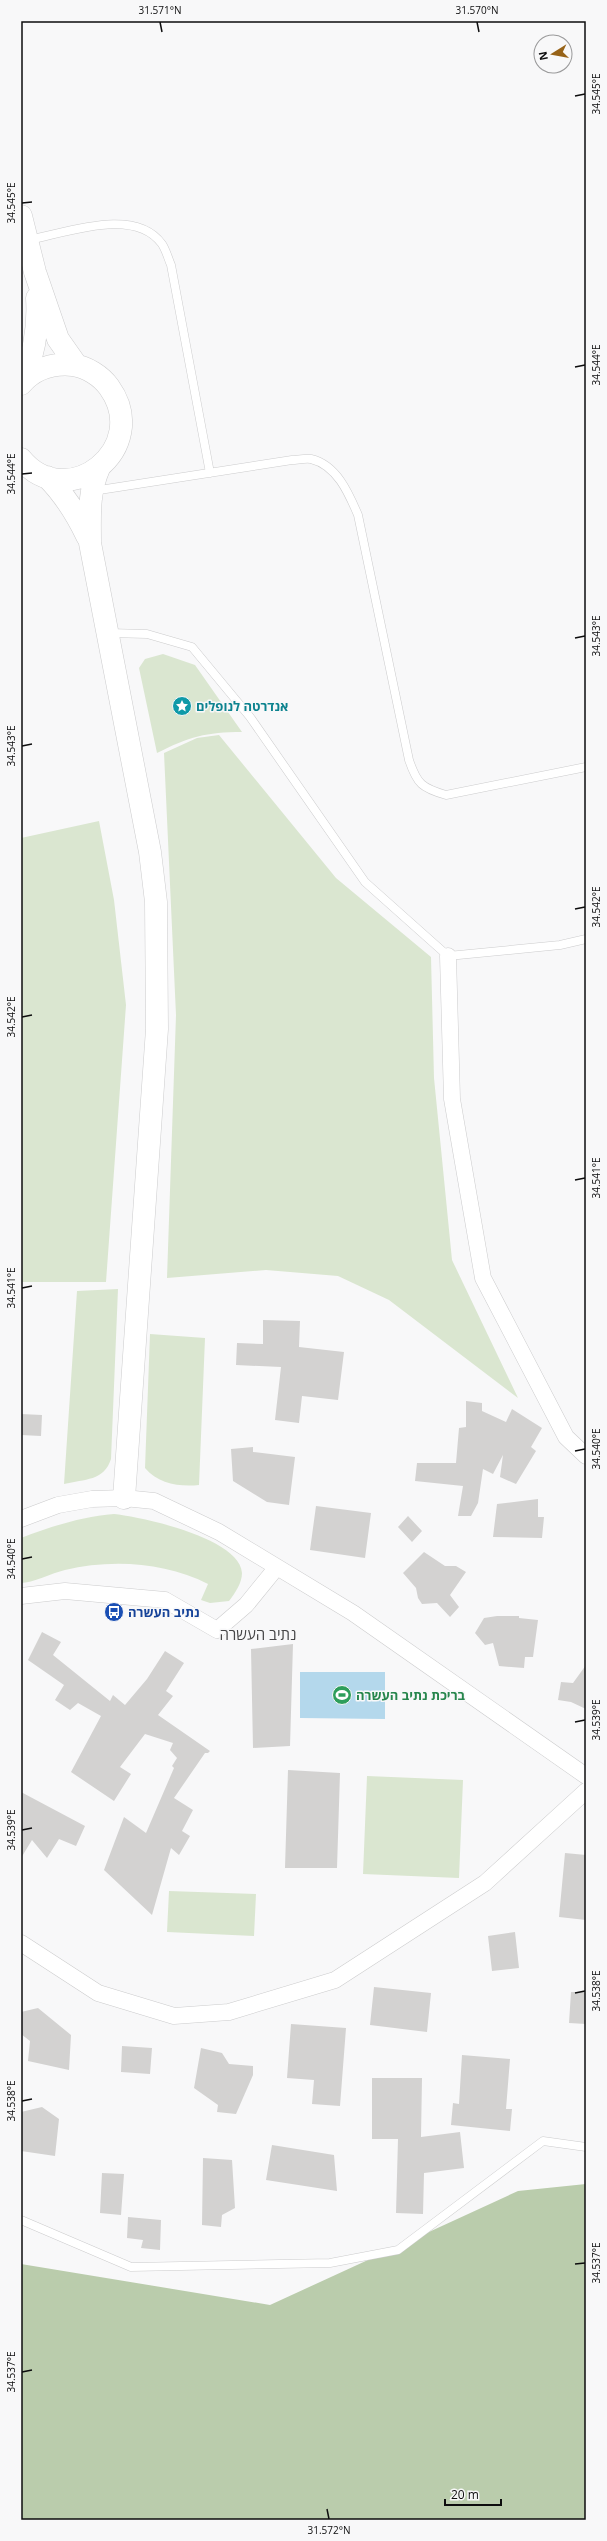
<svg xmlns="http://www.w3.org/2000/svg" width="607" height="2541" viewBox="0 0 607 2541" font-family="'Open Sans','Noto Sans Hebrew',sans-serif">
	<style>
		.green { fill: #dae6d0 }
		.forest { fill: #baccac }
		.water { fill: #b4d8ec }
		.building { fill: #d3d2d1 }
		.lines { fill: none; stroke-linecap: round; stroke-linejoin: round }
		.lane-casing { stroke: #cccccd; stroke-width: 9 }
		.street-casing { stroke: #cccccd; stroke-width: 17 }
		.secondary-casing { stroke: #cccccd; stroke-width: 23 }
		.lane { stroke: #fff; stroke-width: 8 }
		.street { stroke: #fff; stroke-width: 16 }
		.secondary { stroke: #fff; stroke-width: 22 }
		.ticks { fill: none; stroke: #0d0d0e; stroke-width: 1.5 }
		.labels { text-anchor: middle; stroke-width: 3; stroke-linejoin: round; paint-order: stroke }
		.culture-label { font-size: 13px; font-weight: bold; fill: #0d838f; stroke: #f8f8f9; text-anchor: start }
		.transit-label { font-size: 13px; font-weight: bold; fill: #164399; stroke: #f8f8f9; text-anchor: start }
		.leisure-label { font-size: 13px; font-weight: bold; fill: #27864d; stroke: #f8f8f9; text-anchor: start }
		.quarter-label { font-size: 15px; fill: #464647; stroke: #f8f8f9 }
		.neatline { fill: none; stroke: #0d0d0e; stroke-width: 1.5 }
		.ticks-label { font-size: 10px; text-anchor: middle; fill: #0d0d0e }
	</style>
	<rect width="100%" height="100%" fill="#f8f8f9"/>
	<!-- green -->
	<path class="green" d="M163,654L195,665L242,732C206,732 189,737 157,753L139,668L145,659Z
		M219,735L336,878L431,957L434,1078L452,1260L518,1398L389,1300L338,1276L266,1270L167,1278L176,1015L164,753L197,738Z
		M99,821L114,900L126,1005L106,1282H21V838Z
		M118,1289L111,1459C104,1481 85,1479 64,1484L77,1291Z
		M150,1334L205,1338L199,1485C180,1487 158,1484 145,1468Z
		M114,1514C142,1517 240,1538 242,1573C242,1583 235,1593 229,1601L210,1603L201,1600L208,1584C165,1562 111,1559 65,1570C52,1573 32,1583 21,1583V1538C52,1526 81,1517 114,1514Z
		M367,1776L463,1780L459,1878L363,1874Z
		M169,1891L256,1894L254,1936L167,1932Z"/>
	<!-- forest -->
	<path class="forest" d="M586,2184V2520H21V2264L270,2305L518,2191Z"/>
	<!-- water -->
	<path class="water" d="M300,1672H385V1719L300,1718Z"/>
	<!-- building -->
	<path class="building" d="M263,1320L300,1321L299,1347L344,1352L338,1400L302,1396L299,1423L275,1420L281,1367L236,1365L237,1343L263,1344Z
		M466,1401L482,1403V1411L506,1422L512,1409L542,1428L531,1447L536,1451L516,1484L500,1477L503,1455L493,1474L483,1469L478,1503L471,1516H458L463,1486L415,1481L417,1463H456L459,1428L466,1427Z
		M21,1414L42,1415L41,1436L21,1435Z
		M253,1447V1452L295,1457L289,1505L267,1502L233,1481L231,1449Z
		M538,1499V1517H544L542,1538L493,1537L497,1504Z
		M316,1506L371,1513L365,1558L310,1550Z
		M408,1516L422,1531L412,1542L398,1527Z
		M424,1552L445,1566H456L466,1572L450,1595L459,1607L450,1617L437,1603L422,1604L418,1598L416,1588L403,1573Z
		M497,1616H519V1618L538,1620L533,1657H525L524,1668L499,1666L493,1643L485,1645L475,1633L484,1618Z
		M42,1632L61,1642L53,1655L110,1701L113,1695L125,1705L147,1679L165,1651L184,1663L166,1691L173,1696L158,1715L210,1751L208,1753H205L174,1798L193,1810L182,1831L190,1836L179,1855L171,1848L152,1915L104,1870L124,1817L146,1833L174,1768L172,1766L177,1758L170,1750L173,1743L145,1734L120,1767L131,1774L114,1801L71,1772L101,1716L78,1703L70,1710L55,1700L64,1685L28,1660Z
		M293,1644L290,1746L253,1748L251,1649Z
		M586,1665V1709L571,1702L558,1700L561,1682L573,1683Z
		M288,1770L340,1773L337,1868H285Z
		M21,1792L85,1826L76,1846L59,1839L47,1858L32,1840L21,1858Z
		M565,1853L586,1855V1920L559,1917Z
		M515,1932L519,1968L492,1971L488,1936Z
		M374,1987L431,1993L427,2032L370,2025Z
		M571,1992H586V2024L569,2023Z
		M38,2008L71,2035L69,2070L28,2061L30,2041L21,2034V2012Z
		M291,2024L346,2028L340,2106L312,2104L314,2080L287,2078Z
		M122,2046L152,2048L150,2074L121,2072Z
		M201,2048L222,2053L229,2064L253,2066V2075L236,2114L217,2112L218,2105L194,2088Z
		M462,2055L510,2059L506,2109H512L510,2131L451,2125L453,2103L459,2104Z
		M372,2078H422L421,2137L460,2132L464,2168L424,2173L423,2214L396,2213L398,2139H372Z
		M42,2107L59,2119L55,2156L21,2151V2112Z
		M272,2145L334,2155L337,2191L266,2180Z
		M203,2158L232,2160L235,2208L222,2215L221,2227L202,2225Z
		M102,2173L124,2174L121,2215L100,2213Z
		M128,2217L161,2220L160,2250L141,2248L143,2240L127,2238Z"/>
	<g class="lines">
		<!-- lane casing -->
		<g class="lane-casing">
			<path id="lane" d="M28,240C66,233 135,206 162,244C166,250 168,258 171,265L210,473
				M93,491L292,460C297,460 305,458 311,459C337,465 349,494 358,515L409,760C417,784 422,788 446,795L586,767
				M109,633L147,634L192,647L250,717L365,882L448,956L560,945L586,939
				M21,2220L131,2267L330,2263L398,2250L543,2141L586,2147"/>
		</g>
		<!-- street casing -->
		<g class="street-casing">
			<path id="street" d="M448,956L452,1099L483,1278L566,1437L586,1456
				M21,1519L58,1505L92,1499L124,1498L154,1501L219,1532L353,1613L586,1776
				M21,1596L65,1591L165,1600L217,1630L246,1605L277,1567
				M21,1943L98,1993L174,2016L229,2012L335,1980L485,1883L586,1791"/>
		</g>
		<!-- secondary casing -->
		<g class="secondary-casing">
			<path id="secondary" d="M21,216L35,272L58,339L77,366
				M24,380C34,353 39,326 37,298
				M21,384C34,369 53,363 73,365C87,367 101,376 109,387C153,448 67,515 21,459
				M99,468C88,493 90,516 90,543L150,852L156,902L157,1029L124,1498
				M47,477C65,495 76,513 87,536"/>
		</g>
		<!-- lane -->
		<use href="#lane" class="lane"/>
		<!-- street -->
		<use href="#street" class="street"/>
		<!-- secondary -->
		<use href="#secondary" class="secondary"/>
	</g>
	<!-- ticks -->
	<path class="ticks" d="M160,22L162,32M477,22L479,32M575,96L585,94M22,203L32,202M575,367L585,365M22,474L32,473M575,638L585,636M22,746L32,744M575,909L585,907M22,1017L32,1015M575,1180L585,1178M22,1288L32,1286M575,1451L585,1449M22,1559L32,1557M575,1722L585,1720M22,1830L32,1828M575,1993L585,1991M22,2101L32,2099M575,2264L585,2263M22,2372L32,2370M327,2509L329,2519"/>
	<!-- icons -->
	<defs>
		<g id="sight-disc" transform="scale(1)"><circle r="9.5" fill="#0f9aa8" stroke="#f8f8f9"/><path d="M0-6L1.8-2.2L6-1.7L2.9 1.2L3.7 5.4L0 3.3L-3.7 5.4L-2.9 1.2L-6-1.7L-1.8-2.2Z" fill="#fff"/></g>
		<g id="bus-disc" transform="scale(1)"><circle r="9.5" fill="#1a4fb4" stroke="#f8f8f9"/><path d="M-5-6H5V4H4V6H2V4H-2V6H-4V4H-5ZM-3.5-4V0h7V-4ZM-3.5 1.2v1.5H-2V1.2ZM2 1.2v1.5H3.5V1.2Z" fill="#fff"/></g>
		<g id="stadium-disc" transform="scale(1)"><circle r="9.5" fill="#2e9e5b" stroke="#f8f8f9"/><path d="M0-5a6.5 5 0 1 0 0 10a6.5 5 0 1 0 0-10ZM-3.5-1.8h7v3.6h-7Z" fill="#fff"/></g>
	</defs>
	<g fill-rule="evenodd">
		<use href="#sight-disc" x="182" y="706"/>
		<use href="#bus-disc" x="114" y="1612"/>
		<use href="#stadium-disc" x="342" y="1695"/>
	</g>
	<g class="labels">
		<!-- culture labels -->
		<g class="culture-label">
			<text x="196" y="711">אנדרטה לנופלים</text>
		</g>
		<!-- transit labels -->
		<g class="transit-label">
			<text x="128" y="1617">נתיב העשרה</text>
		</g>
		<!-- leisure labels -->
		<g class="leisure-label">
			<text x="356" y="1700">בריכת נתיב העשרה</text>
		</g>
		<!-- quarter labels -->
		<g class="quarter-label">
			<text x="258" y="1640">נתיב העשרה</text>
		</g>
	</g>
	<!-- border -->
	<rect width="607" height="2541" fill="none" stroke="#f8f8f9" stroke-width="44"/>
	<!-- north arrow -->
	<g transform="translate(553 54) rotate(259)"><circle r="19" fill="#f8f8f9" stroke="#9a9a9b"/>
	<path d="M0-3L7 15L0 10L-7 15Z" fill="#976318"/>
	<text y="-6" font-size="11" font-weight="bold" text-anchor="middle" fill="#0d0d0e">N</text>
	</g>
	<!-- scale -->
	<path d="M445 2499v6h56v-6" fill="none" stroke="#0d0d0e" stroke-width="2"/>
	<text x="451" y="2499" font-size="12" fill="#0d0d0e" stroke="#f8f8f9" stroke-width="3" paint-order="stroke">20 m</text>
	<rect x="22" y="22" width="563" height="2497" class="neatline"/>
	<g class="ticks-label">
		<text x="160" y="14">31.571°N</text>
		<text x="477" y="14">31.570°N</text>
		<text transform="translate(596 94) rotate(-90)" y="4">34.545°E</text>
		<text transform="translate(11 203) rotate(-90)" y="4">34.545°E</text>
		<text transform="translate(596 365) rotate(-90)" y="4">34.544°E</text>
		<text transform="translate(11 474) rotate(-90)" y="4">34.544°E</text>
		<text transform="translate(596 636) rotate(-90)" y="4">34.543°E</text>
		<text transform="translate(11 746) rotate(-90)" y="4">34.543°E</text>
		<text transform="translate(596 907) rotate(-90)" y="4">34.542°E</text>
		<text transform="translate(11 1017) rotate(-90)" y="4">34.542°E</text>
		<text transform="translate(596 1178) rotate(-90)" y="4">34.541°E</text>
		<text transform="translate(11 1288) rotate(-90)" y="4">34.541°E</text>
		<text transform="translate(596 1449) rotate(-90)" y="4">34.540°E</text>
		<text transform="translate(11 1559) rotate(-90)" y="4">34.540°E</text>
		<text transform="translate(596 1720) rotate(-90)" y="4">34.539°E</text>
		<text transform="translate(11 1830) rotate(-90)" y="4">34.539°E</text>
		<text transform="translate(596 1991) rotate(-90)" y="4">34.538°E</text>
		<text transform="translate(11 2101) rotate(-90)" y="4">34.538°E</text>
		<text transform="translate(596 2263) rotate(-90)" y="4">34.537°E</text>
		<text transform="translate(11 2372) rotate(-90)" y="4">34.537°E</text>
		<text x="329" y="2534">31.572°N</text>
	</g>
</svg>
